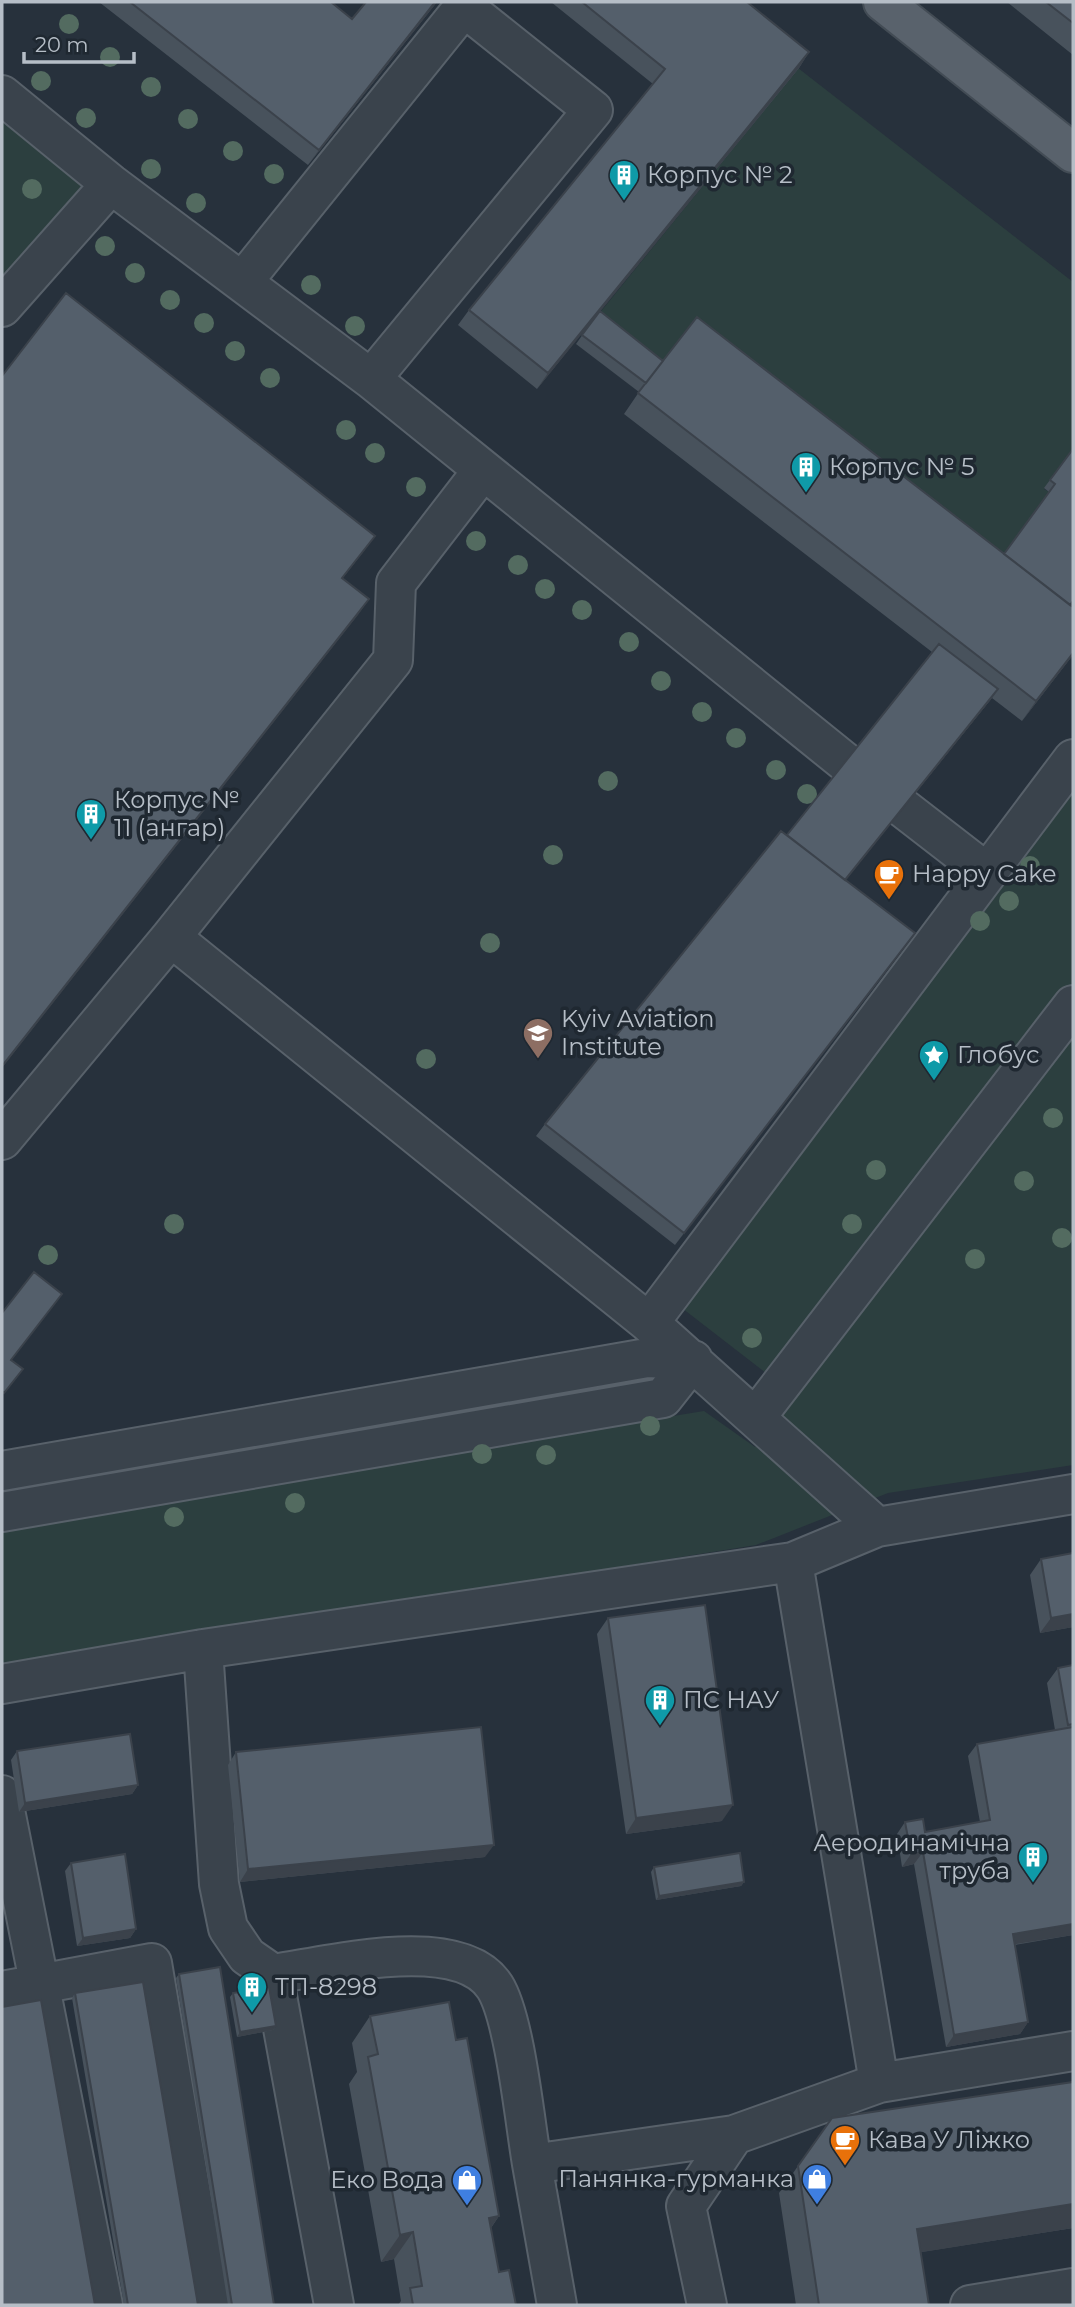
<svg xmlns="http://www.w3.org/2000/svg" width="1075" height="2307" viewBox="0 0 1075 2307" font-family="Montserrat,sans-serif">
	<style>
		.green { fill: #2c3f3f }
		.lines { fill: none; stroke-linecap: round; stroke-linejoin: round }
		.minor-casing { stroke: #58616a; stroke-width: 42 }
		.major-casing { stroke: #434c55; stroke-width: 42 }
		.minor { stroke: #3a434c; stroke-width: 38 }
		.major { stroke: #59626c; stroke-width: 38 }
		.tree { fill: #536b60 }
		.wall { fill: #48525c }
		.shaded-wall { fill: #3b424b }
		.building { fill: #545f6b; stroke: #3b424b; stroke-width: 2 }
		.labels { text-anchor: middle; stroke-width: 7; stroke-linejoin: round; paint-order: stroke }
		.poi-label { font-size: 24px; fill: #b6bec7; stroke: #1f2831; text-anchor: start }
	</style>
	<rect width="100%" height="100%" fill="#27313c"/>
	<!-- green -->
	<path class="green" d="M798,68L1073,282V450L1044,489L1049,492L989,574L657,370L594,320Z
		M2,86L111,184L2,316Z
		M1073,779V982L1061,998L1073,1008V1465L888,1493L756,1545L2,1666V1526L704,1411L755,1447L797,1397L678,1305Z"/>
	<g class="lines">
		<!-- minor casing -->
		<g class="minor-casing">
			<path id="minor" d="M2,95L111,184L371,379L845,762
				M244,280L464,7
				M2,307L111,184
				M371,379L593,110L464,7L468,2
				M903,808L987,873
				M171,937L393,660L396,583L483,470
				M2,1140L171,937L649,1323L877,1527L1073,1494
				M649,1323L1073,759
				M756,1417L1073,1005
				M2,1471L647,1358L693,1360
				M2,1512L663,1398L693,1360
				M793,1562L879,2083
				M203,1649L219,1884L228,1928L247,1956L273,1974
				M2,1684L203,1649L793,1562L877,1527
				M2,1795L103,2305
				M2,1991L152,1963L210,2305
				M334,2305L273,1974C329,1966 460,1932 495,1987C515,2019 525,2123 532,2164
				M557,2305L532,2164L734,2135L879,2083L1073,2051
				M707,2305L686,2206L734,2135
				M970,2305L1073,2288"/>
		</g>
		<!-- major casing -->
		<g class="major-casing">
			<path id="major" d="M883,2L1073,153"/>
		</g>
		<!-- minor -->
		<use href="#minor" class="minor"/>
		<!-- major -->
		<use href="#major" class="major"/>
	</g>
	<!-- trees -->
	<g class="tree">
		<circle cx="69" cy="24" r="10"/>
		<circle cx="110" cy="57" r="10"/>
		<circle cx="41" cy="81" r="10"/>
		<circle cx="151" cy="87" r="10"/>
		<circle cx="86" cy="118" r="10"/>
		<circle cx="188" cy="119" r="10"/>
		<circle cx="233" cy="151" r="10"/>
		<circle cx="151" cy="169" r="10"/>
		<circle cx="274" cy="174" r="10"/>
		<circle cx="32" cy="189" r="10"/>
		<circle cx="196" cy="203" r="10"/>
		<circle cx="105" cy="246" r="10"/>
		<circle cx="135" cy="273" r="10"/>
		<circle cx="311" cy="285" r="10"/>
		<circle cx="170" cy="300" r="10"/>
		<circle cx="204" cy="323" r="10"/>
		<circle cx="355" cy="326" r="10"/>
		<circle cx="235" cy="351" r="10"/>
		<circle cx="270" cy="378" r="10"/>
		<circle cx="346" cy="430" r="10"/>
		<circle cx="375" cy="453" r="10"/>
		<circle cx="416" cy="487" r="10"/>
		<circle cx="476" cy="541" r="10"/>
		<circle cx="518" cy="565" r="10"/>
		<circle cx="545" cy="589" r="10"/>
		<circle cx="582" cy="610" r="10"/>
		<circle cx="629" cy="642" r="10"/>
		<circle cx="661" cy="681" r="10"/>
		<circle cx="702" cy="712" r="10"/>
		<circle cx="736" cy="738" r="10"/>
		<circle cx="776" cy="770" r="10"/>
		<circle cx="608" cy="781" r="10"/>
		<circle cx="807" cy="794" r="10"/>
		<circle cx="553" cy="855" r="10"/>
		<circle cx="1030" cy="866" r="10"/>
		<circle cx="1009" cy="901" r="10"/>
		<circle cx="980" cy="921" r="10"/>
		<circle cx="490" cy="943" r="10"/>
		<circle cx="426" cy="1059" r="10"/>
		<circle cx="1053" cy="1118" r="10"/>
		<circle cx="876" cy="1170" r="10"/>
		<circle cx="1024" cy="1181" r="10"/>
		<circle cx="174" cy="1224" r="10"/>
		<circle cx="852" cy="1224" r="10"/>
		<circle cx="1062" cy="1238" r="10"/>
		<circle cx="48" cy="1255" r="10"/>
		<circle cx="975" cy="1259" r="10"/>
		<circle cx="752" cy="1338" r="10"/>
		<circle cx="650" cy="1426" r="10"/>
		<circle cx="482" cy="1454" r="10"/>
		<circle cx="546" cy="1455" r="10"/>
		<circle cx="295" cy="1503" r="10"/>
		<circle cx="174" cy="1517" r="10"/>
	</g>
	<!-- wall -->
	<path class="wall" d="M99,2H331L352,19L437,2L308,165Z
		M551,2H747L809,52L799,68L600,311L663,361L1004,554L1049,492L1044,488L1073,449L1071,605L1073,607V655L1022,721L992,698L845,880L915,933L675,1245L536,1136L545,1124L787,835L932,652L624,414L639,392L576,344L598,313L537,389L458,325L469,310L653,84Z
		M1007,2H1073V55Z
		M1041,1559L1073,1627L1040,1633L1030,1575Z
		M608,1618L722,1821L626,1834L597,1634Z
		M1073,1665V1935L1015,1945L1028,2022L1020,2034L946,2047L914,1864L902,1867L897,1834L905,1822L925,1832L980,1822L968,1756L977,1744L1055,1730L1047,1683L1058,1668Z
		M17,1751L138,1785L132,1794L19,1812L11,1760Z
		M236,1752L485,1857L240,1882L228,1765Z
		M71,1863L136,1929L130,1938L77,1946L65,1871Z
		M654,1867L744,1882L741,1886L656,1900L651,1872Z
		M179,1974L274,2305H228L176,1978Z
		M75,1993L198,2305H124L72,1998Z
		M233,1993L276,2026L273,2030L237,2037L230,1997Z
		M370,2016L456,2040L499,2216L491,2228L499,2272L516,2305H398L401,2301L394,2259L381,2262L349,2084L357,2072L352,2043Z
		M798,2166L1073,2228L921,2252L929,2305H796L779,2193Z"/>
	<!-- shaded-wall -->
	<path class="shaded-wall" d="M435,2H437L308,165L319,150Z
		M809,52L799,68L537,389L548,373Z
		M375,536L364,551L331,593L342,578Z
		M369,599L358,615L2,1068V1066Z
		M1073,653V655L1022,721L1036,701Z
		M998,689L992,698L836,892L842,883Z
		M915,933L906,945L675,1245L684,1233Z
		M1073,1614V1627L1040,1633L1051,1618Z
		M138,1785L132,1794L19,1812L25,1803Z
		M733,1805L722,1821L626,1834L636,1818Z
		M494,1845L485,1857L240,1882L248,1869Z
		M923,1852L914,1864L902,1867L911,1854Z
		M744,1882L741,1886L656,1900L659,1896Z
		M1073,1924V1935L1004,1946L1013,1934Z
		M136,1929L130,1938L77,1946L83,1938Z
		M1028,2022L1020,2034L946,2047L954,2035Z
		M276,2026L273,2030L237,2037L240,2032Z
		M1073,2204V2228L898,2256L917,2229Z
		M499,2216L480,2243L489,2218Z
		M413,2232L394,2259L381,2262L400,2235Z"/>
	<!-- building -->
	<path class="building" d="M130,2H331L352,19L366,2H435L319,150Z
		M582,2H747L809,52L548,373L469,310L665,69Z
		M1046,2H1073V23Z
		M66,293L375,536L342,578L369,599L2,1066V376Z
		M600,311L663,361L646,383L582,335Z
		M697,317L1073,607V653L1036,701L638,393Z
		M1073,449V601L1070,605L1004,554L1055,484L1050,480Z
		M939,644L998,689L845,880L787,835Z
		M781,831L915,933L684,1233L545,1124Z
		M34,1272L62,1294L11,1360L23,1369L4,1393L2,1391V1313Z
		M1073,1553V1614L1051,1618L1041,1559Z
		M705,1605L733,1805L636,1818L608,1618Z
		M1073,1665V1724L1068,1725L1058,1668Z
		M481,1727L494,1845L248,1869L236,1752Z
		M1073,1727V1924L1013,1934L1028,2022L954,2035L923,1852L911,1854L905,1822L923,1819L925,1832L990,1820L977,1744Z
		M130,1734L138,1785L25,1803L17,1751Z
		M740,1853L744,1882L659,1896L654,1867Z
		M125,1854L136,1929L83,1938L71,1863Z
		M220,1967L274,2305H232L179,1974Z
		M143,1982L198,2305H128L75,1993Z
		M269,1987L276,2026L240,2032L233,1993Z
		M41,2000L95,2305H2V2007Z
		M449,2002L456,2040L467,2038L499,2216L489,2218L499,2272L509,2270L516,2305H413L410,2288L422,2286L413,2232L400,2235L368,2057L378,2054L370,2016Z
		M1073,2082V2204L917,2229L929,2305H819L798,2166L832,2118Z"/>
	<!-- icons -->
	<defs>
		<g id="building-pin" transform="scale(1.575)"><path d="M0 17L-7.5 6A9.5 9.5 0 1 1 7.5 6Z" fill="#0f9aa8" stroke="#1f2831"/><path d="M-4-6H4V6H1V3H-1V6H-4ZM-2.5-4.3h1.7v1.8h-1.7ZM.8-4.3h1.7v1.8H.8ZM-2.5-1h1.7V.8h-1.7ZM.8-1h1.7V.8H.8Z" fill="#fff"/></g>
		<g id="cafe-pin" transform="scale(1.575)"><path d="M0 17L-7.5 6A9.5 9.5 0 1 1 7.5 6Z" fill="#e8710a" stroke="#1f2831"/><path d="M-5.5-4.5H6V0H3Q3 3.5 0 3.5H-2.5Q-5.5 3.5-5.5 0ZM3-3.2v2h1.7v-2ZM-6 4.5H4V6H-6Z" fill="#fff"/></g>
		<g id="university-pin" transform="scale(1.575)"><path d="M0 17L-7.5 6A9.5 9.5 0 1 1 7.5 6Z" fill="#8d6e63" stroke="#1f2831"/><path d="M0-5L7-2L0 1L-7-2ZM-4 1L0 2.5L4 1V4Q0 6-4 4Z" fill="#fff"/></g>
		<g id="sight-pin" transform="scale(1.575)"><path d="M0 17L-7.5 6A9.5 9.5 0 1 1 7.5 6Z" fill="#0f9aa8" stroke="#1f2831"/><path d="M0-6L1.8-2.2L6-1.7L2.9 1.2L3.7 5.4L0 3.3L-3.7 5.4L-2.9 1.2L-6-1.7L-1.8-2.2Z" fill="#fff"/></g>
		<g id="shop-pin" transform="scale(1.575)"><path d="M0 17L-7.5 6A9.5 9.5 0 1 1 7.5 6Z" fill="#3f7fe0" stroke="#1f2831"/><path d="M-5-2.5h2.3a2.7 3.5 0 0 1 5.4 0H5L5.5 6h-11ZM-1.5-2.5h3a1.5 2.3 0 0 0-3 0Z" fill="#fff"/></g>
	</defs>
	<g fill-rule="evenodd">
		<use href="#building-pin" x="624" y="175"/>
		<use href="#building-pin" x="806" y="467"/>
		<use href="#building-pin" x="91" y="814"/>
		<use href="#cafe-pin" x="889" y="874"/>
		<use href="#university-pin" x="538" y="1033"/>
		<use href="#sight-pin" x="934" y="1055"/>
		<use href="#building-pin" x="660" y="1700"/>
		<use href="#building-pin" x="1033" y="1857"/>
		<use href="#building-pin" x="252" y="1987"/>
		<use href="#cafe-pin" x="845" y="2140"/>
		<use href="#shop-pin" x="817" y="2179"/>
		<use href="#shop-pin" x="467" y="2180"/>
	</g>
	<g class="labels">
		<!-- poi labels -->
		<g class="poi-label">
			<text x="647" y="183">Корпус № 2</text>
			<text x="829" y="475">Корпус № 5</text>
			<text x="114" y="808">Корпус №<tspan x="114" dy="28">11 (ангар)</tspan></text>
			<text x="912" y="882">Happy Cake</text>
			<text x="561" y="1027">Kyiv Aviation<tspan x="561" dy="28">Institute</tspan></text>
			<text x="957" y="1063">Глобус</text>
			<text x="683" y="1708">ПС НАУ</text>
			<text x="1010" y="1851" text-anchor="end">Аеродинамічна<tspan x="1010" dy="28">труба</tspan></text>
			<text x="275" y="1995">ТП-8298</text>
			<text x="868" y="2148">Кава У Ліжко</text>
			<text x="794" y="2187" text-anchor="end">Панянка-гурманка</text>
			<text x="444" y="2188" text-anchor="end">Еко Вода</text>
		</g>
	</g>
	<!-- border -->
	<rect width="1075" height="2307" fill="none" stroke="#b6bec7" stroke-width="7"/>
	<!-- scale -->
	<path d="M24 52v10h110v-10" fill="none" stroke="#b6bec7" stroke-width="3.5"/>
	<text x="35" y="52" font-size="21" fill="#b6bec7" stroke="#1f2831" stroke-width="5" paint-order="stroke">20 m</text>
</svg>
